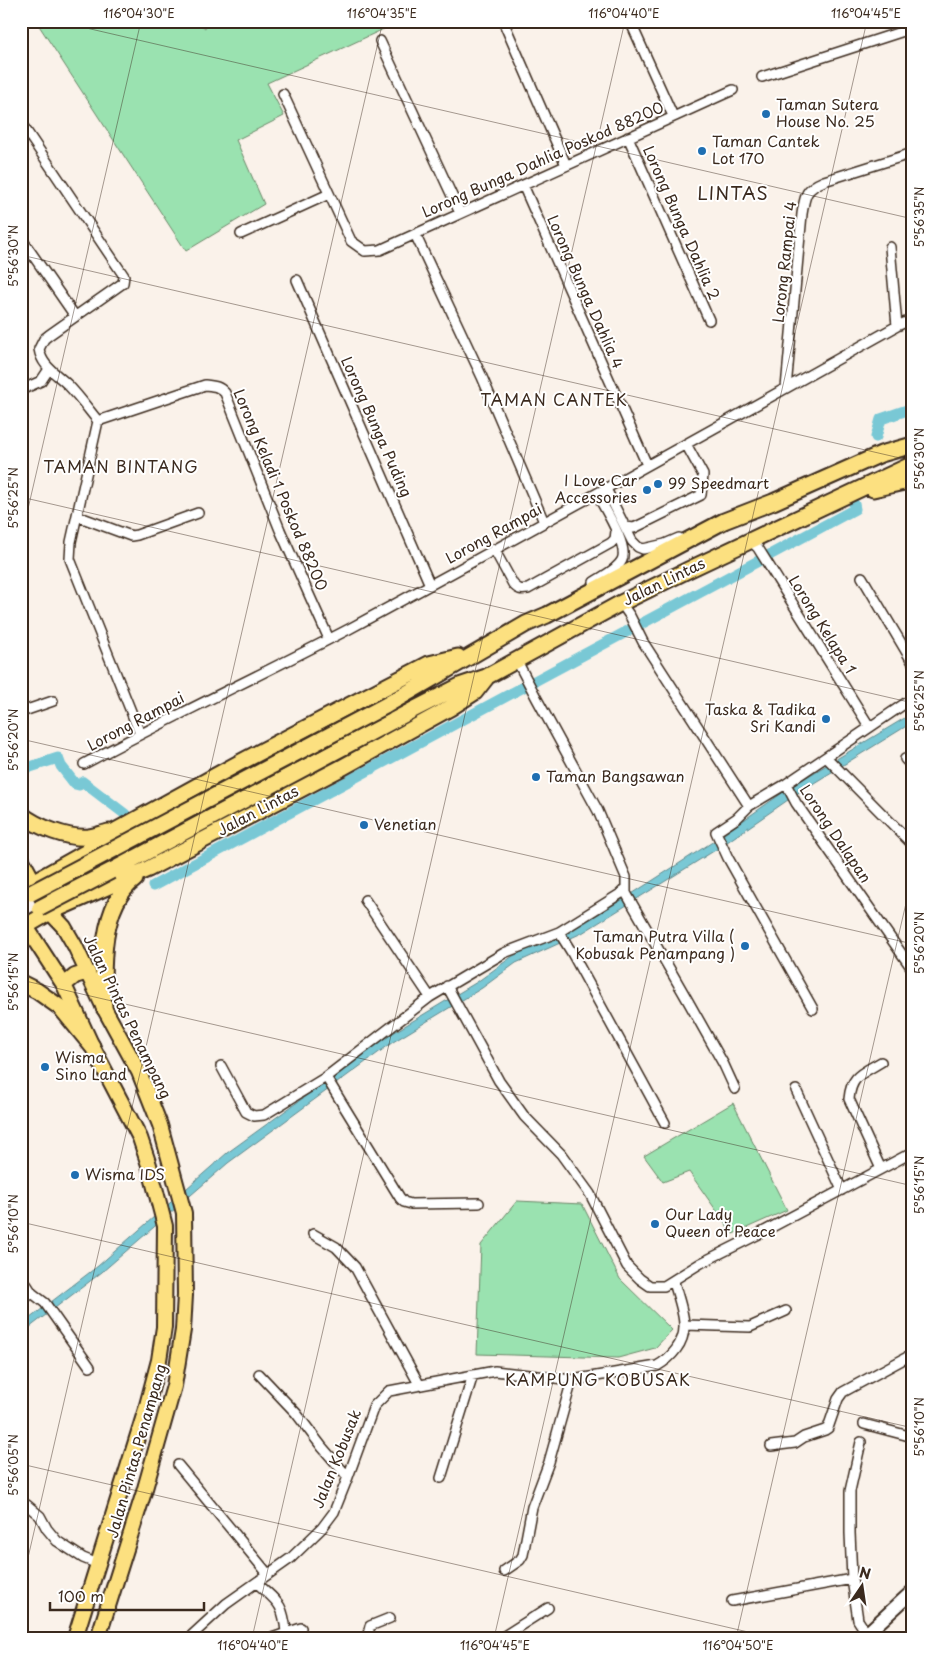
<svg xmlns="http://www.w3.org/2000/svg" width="934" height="1659" viewBox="0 0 934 1659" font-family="'Playpen Sans',sans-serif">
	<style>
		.green { fill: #9ae2b0; stroke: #6a8667 }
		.water { fill: #79c8d5; stroke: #60898c }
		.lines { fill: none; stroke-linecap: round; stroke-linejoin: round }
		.canal { stroke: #79c8d5; stroke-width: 11 }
		.minor-casing { stroke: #3b2a1e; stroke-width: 12 }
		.secondary-casing { stroke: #3b2a1e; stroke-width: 16 }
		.primary-casing { stroke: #3b2a1e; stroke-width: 18 }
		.trunk-casing { stroke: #3b2a1e; stroke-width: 19 }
		.minor { stroke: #fff; stroke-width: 9 }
		.secondary { stroke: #fff; stroke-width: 12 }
		.primary { stroke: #fce080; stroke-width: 14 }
		.trunk { stroke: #fce080; stroke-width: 15 }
		.trunk-bridge-casing { stroke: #3b2a1e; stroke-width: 19; stroke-linecap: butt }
		.trunk-bridge { stroke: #fce080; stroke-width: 15 }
		.ticks { fill: none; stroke: #3b2a1e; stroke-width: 1; stroke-opacity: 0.45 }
		.poi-dot { fill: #1f6fb2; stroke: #fff; stroke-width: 2 }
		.labels { text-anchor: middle; stroke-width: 4; stroke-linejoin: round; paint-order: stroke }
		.poi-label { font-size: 15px; fill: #3b2a1e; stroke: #fff; text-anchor: start }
		.street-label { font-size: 15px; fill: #3b2a1e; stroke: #fff }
		.neighbourhood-label { font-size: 16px; letter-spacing: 1px; fill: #3b2a1e; stroke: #fff }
		.quarter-label { font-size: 18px; letter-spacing: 1px; fill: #3b2a1e; stroke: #fff }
		.neatline { fill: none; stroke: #3b2a1e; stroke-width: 2 }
		.ticks-label { font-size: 12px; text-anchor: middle; fill: #3b2a1e }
	</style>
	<rect width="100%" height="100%" fill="#faf2ea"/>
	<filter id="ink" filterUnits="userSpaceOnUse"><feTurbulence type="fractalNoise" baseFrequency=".02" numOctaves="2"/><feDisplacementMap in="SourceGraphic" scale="10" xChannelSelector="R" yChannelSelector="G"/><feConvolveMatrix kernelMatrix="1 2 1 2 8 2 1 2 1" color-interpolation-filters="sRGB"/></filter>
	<g filter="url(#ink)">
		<!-- green -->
		<path class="green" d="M36,21H196L205,28L208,21H401L267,83L284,116L236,140L264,204L186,251Z
			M733,1103L787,1210L733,1234L689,1172L663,1182L644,1156Z
			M517,1201L582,1204L620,1279L672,1330L655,1348L618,1358L477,1354L481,1245Z"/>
		<!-- water -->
		<path class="water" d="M913,713V722L801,791L717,849L582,933L516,963L482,988L393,1042L228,1163L102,1272L21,1334V1325L98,1266L227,1153L393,1033L477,982L513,956L579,925L627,897L714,841L795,784Z"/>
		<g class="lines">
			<!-- canal -->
			<path class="canal" d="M876,437L881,419L913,408
				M21,770L58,758L61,766L75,784L79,785L83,782L125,814
				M153,886L855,509L854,504"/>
			<!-- minor casing -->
			<g class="minor-casing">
				<path id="minor" d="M503,21L566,165
					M630,21L673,116
					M380,41L460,213
					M762,77L913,28
					M283,94L351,241L365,251L380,250L733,90
					M21,123L124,276L123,283L49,335L44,339L39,349C42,367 56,373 68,385C79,396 88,409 98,421L71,542L70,559L140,734
					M628,137L709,320
					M523,185L647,465
					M241,234L329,194
					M415,234L482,377L544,522
					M21,238L75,316
					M890,247L897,326
					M297,280L430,585
					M786,388L802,214C805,195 805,189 824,181L913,153
					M21,390L41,381L49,369
					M98,421L205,385C214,386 219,386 225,393L280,530L329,639
					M606,489L632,541L638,547L643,549L665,544L679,538
					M77,516L131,536L137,535L198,513
					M626,527L634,528L701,495L703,475L686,444
					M751,541L758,548L869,726
					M494,549L513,584C518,590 521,590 528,589L611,543L615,539L616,531
					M862,577L913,663
					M594,582C603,576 617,570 622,560C629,546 604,508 597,494
					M621,603L630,616L643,642L749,806L786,784L913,698
					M517,661L537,699L598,811L626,877V893L688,1001L724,1065L735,1089
					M21,712L53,701
					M826,757L913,845
					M905,759L913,767
					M84,764C171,717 261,675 349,629C533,530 715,428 897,326L913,319
					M786,784L796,803L913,970
					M749,806L737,818L716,832L728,858L813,1009
					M365,900L430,997L504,953L559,932L620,894L625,889
					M559,932L572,953L665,1123
					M447,986L499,1081L524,1116L561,1154L590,1194L627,1266L640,1279L650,1286H664L701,1263L757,1235L913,1152
					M881,1062C863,1073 851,1075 849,1099L881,1169
					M221,1066L246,1112L254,1116L264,1115L326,1077L430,997
					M326,1077L400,1198L404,1202L411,1204L479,1203
					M796,1090L842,1190
					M313,1234L336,1247L355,1267L419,1384
					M21,1276L32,1293L45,1303L90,1367
					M21,1301L32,1293
					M685,1325L750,1327L786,1311
					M259,1374L296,1413L322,1447L348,1477
					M864,1424L913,1437
					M861,1442L850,1491V1533L852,1579L858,1620L867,1634
					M771,1446L795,1443L804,1437L825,1430L828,1428L838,1399L843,1392L913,1354
					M178,1465L268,1574
					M441,1478L473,1375
					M27,1505L40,1516L47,1529L57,1541L83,1558L98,1564
					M504,1571L520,1560L523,1555L532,1507L549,1462L572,1380
					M257,1583C277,1602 283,1602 286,1632
					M732,1601L852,1579
					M189,1638L226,1604L291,1558L322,1528L334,1512L348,1477L374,1406L389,1391L495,1371L572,1380L657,1366C671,1358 685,1343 684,1325C684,1312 677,1294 674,1282
					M272,1638L301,1628
					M367,1638L370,1626L390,1618
					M501,1638L548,1608"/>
			</g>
			<!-- secondary casing -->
			<g class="secondary-casing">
				<path id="secondary" d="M862,1638L913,1591"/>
			</g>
			<!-- primary casing -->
			<g class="primary-casing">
				<path id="primary" d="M21,858L50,912L64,927L75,946L104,1008L139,1072L160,1125L184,1213L185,1295L183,1330L174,1386L144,1492L98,1638
					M21,919L64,985L92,1046L140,1138L149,1165L165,1226L164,1327L159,1360L146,1409L75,1638
					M64,985L75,976L88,972"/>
			</g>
			<!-- trunk casing -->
			<g class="trunk-casing">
				<path id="trunk" d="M873,489L913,480
					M385,706L526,624L547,615L724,521L773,502L881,454L913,445
					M21,814C37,827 68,839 89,837C96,836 103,833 109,832
					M111,871L413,710L462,685L486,677L621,603L688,570L913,464
					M21,889L85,853L117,830L239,763L429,664L458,657
					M21,929L50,912L148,869L343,767L450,708L475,692L486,678
					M21,983L37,991L61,1008L92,1046
					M104,1008C102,969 100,905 135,879"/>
			</g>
			<!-- minor -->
			<use href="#minor" class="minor"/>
			<!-- secondary -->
			<use href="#secondary" class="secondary"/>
			<!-- primary -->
			<use href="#primary" class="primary"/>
			<!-- trunk -->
			<use href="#trunk" class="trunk"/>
			<!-- trunk-bridge casing -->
			<g class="trunk-bridge-casing">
				<path id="trunk-bridge" d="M31,893L385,706
					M40,908L111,871"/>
			</g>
			<!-- trunk-bridge -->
			<use href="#trunk-bridge" class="trunk-bridge"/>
		</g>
	</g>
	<!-- ticks -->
	<path class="ticks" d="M56,21L913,219M21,255L913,461M21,497L913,703M21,539L141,21M21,739L913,944M21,980L913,1186M21,1222L913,1428M21,1464L774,1638M21,1588L383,21M252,1638L625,21M494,1638L867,21M736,1638L913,873"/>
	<!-- markers -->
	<g class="poi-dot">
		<circle cx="766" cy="114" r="5"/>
		<circle cx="702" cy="151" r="5"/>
		<circle cx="658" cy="484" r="5"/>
		<circle cx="647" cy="490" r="5"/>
		<circle cx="826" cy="719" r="5"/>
		<circle cx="536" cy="777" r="5"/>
		<circle cx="364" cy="825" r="5"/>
		<circle cx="745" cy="946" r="5"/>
		<circle cx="45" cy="1067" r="5"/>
		<circle cx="75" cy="1175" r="5"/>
		<circle cx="655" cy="1224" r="5"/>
	</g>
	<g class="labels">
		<!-- poi labels -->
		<g class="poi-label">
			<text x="776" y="110">Taman Sutera<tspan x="776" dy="17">House No. 25</tspan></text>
			<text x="712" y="147">Taman Cantek<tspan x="712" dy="17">Lot 170</tspan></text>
			<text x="637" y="486" text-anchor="end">I Love Car<tspan x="637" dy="17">Accessories</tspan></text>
			<text x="668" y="489">99 Speedmart</text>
			<text x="816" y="715" text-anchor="end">Taska &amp; Tadika<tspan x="816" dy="17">Sri Kandi</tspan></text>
			<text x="546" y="782">Taman Bangsawan</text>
			<text x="374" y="830">Venetian</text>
			<text x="735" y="942" text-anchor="end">Taman Putra Villa (<tspan x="735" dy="17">Kobusak Penampang )</tspan></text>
			<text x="55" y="1063">Wisma<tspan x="55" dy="17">Sino Land</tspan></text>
			<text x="85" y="1180">Wisma IDS</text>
			<text x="665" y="1220">Our Lady<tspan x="665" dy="17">Queen of Peace</tspan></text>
		</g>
		<!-- street labels -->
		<g class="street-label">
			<text transform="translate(543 160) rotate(-24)" y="5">Lorong Bunga Dahlia Poskod 88200</text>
			<text transform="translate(681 223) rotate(66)" y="5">Lorong Bunga Dahlia 2</text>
			<text transform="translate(785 262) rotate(-84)" y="5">Lorong Rampai 4</text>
			<text transform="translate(585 292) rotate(66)" y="5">Lorong Bunga Dahlia 4</text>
			<text transform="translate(376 427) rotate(66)" y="5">Lorong Bunga Puding</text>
			<text transform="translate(280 490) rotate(67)" y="5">Lorong Keladi 1 Poskod 88200</text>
			<text transform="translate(494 534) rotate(-29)" y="5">Lorong Rampai</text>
			<text transform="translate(664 582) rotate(-26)" y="5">Jalan Lintas</text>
			<text transform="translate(822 625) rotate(58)" y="5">Lorong Kelapa 1</text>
			<text transform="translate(136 722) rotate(-28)" y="5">Lorong Rampai</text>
			<text transform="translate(258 811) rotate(-28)" y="5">Jalan Lintas</text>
			<text transform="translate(835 834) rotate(56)" y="5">Lorong Dalapan</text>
			<text transform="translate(127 1017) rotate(64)" y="5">Jalan Pintas Penampang</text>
			<text transform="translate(137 1451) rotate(-74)" y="5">Jalan Pintas Penampang</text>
			<text transform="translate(337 1459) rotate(-68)" y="5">Jalan Kobusak</text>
		</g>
		<!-- neighbourhood labels -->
		<g class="neighbourhood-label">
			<text x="554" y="406">TAMAN CANTEK</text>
			<text x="121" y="473">TAMAN BINTANG</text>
			<text x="598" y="1386">KAMPUNG KOBUSAK</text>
		</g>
		<!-- quarter labels -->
		<g class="quarter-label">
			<text x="733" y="200">LINTAS</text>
		</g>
	</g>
	<!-- margin -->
	<rect width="934" height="1659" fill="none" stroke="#fff" stroke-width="55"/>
	<!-- north arrow -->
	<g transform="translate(862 1586) rotate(13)" stroke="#ffffff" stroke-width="4" paint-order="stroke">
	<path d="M0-4L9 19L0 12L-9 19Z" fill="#3b2a1e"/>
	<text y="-8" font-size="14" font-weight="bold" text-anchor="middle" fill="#3b2a1e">N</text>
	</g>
	<!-- scale -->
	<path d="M50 1602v8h154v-8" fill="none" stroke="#3b2a1e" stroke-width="2.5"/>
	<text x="58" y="1602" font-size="15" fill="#3b2a1e" stroke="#ffffff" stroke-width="4" paint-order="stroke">100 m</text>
	<rect x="28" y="28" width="878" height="1604" class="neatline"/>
	<g class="ticks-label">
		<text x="139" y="18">116°04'30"E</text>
		<text x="382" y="18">116°04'35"E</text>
		<text x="624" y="18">116°04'40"E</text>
		<text x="866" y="18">116°04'45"E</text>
		<text transform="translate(920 217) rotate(-90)" y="4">5°56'35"N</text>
		<text transform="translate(14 256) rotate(-90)" y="4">5°56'30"N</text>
		<text transform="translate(920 459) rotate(-90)" y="4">5°56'30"N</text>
		<text transform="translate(14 498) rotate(-90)" y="4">5°56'25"N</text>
		<text transform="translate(920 701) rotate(-90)" y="4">5°56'25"N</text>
		<text transform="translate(14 740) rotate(-90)" y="4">5°56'20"N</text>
		<text transform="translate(920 943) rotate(-90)" y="4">5°56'20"N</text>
		<text transform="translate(14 982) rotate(-90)" y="4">5°56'15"N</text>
		<text transform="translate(920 1185) rotate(-90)" y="4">5°56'15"N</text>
		<text transform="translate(14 1224) rotate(-90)" y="4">5°56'10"N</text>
		<text transform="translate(920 1427) rotate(-90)" y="4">5°56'10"N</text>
		<text transform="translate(14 1465) rotate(-90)" y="4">5°56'05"N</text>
		<text x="253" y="1650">116°04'40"E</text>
		<text x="495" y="1650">116°04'45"E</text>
		<text x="738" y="1650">116°04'50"E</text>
	</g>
</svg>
